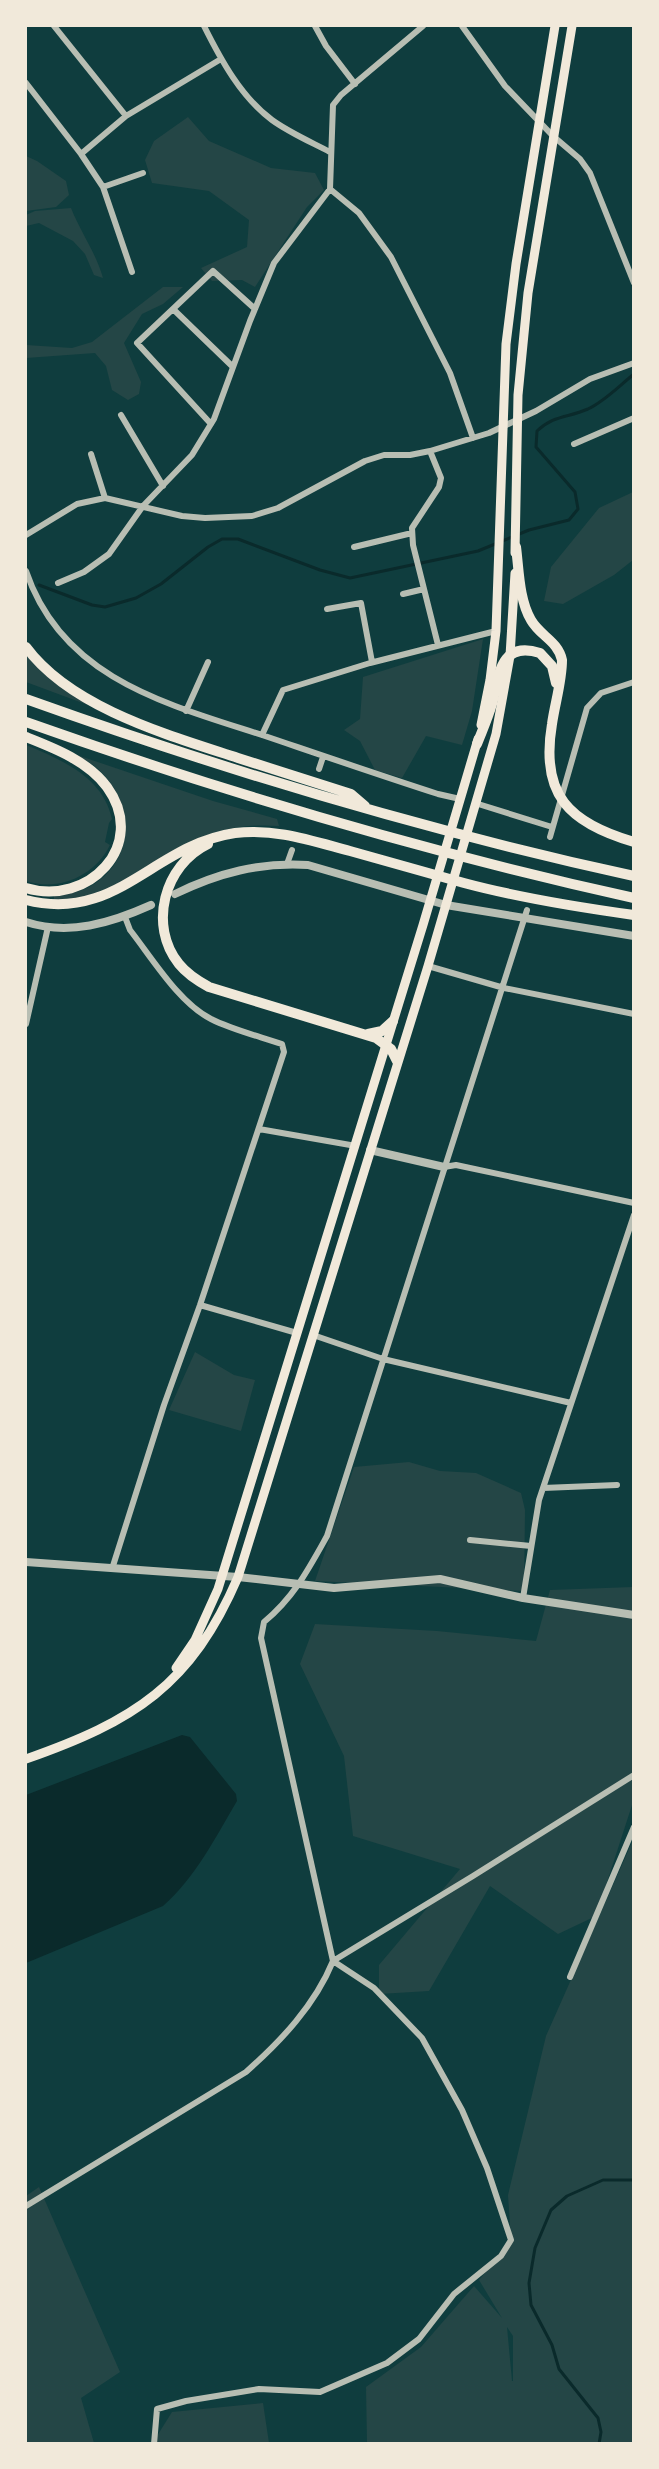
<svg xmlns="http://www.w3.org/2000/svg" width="659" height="2469" viewBox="0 0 659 2469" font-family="Helvetica,sans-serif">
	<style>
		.green { fill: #244646; fill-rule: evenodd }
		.water { fill: #0a2a2b }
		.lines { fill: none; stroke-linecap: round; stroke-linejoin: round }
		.stream { stroke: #0a2a2b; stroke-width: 3 }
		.minor { stroke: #b8beb3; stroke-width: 6 }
		.tertiary { stroke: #b8beb3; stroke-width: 8 }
		.trunk { stroke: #f1e9da; stroke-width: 9 }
		.motorway { stroke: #f1e9da; stroke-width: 10 }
	</style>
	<rect width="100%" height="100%" fill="#0f3d3e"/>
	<!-- green -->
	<path class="green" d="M188,117L209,141L271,168L315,173L324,190L307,207L255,287L242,280L212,281L201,268L247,247L249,220L209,191L152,183L145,160L154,141Z
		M26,156L37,161L66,181L69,195L56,207L26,211Z
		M71,208C81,233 96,253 103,278L94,275L85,254L73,241L39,223L26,226V215L35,211Z
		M163,287H183L163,304L142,314L124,343L141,382L139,394L128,400L112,390L106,366L95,353L26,358V345L72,348L92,342Z
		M633,492V560L614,575L563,604L544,601L551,567L599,508Z
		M483,639L472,711L462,745L426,736L402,778L375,770L360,741L344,730L360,719L363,677Z
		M26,655C46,678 68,695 96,708L26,682Z
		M26,745C62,760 103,777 112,819L109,823L105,842L110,845C95,876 58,892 26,881Z
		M74,754L213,801L277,819L279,826C224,822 189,840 145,868C126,880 108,892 87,897C77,900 65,899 54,900V896C68,894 82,892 94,884C135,858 134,804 101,772C94,764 83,759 74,754Z
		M195,1352L234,1375L255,1380L241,1431L169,1410Z
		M409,1462L440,1471L476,1473L521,1493L525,1510L524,1591L315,1581L354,1467Z
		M633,1587V1802L596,1916L558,1934L490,1886L429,1991L379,1994V1965L460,1869L353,1836L344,1756L300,1664L315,1624L437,1631L536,1641L550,1590Z
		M633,1840V2443H367L366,2387L421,2347L474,2286L502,2318L479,2280L511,2240L508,2195L546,2036ZM507,2327L513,2336V2381H512Z
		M39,2187L120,2372L81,2398L94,2443L26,2444V2196Z
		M263,2403L269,2443L152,2444L172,2412Z"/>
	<!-- water -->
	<path class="water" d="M182,1735L190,1737L236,1794L237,1801C215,1838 196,1877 163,1906L26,1963V1795Z"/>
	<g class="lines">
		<!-- stream -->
		<path class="stream" d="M39,585L92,605L105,607L136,598L161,584L208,547L222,539H238L320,570L350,578L478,551L529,530L569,520L578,509L575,492L536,447L537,431C554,415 567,418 588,409C605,401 619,386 634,374
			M599,2444L601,2432L598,2418L559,2369L552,2345L531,2305L529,2283L535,2248L551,2210L567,2196L603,2180H634"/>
		<!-- minor -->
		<path class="minor" d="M54,26L126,116
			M204,26C221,60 241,97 272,120C290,133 311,142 330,152
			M315,26L326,46L355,84
			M462,26L505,86L553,136L580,159L590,173L634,283
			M26,83L81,154L126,116L221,59
			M81,154L103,187L132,272
			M103,187L143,173
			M330,189L359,213L391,257L450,373L473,438
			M173,309L233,367
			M121,415L163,486
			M211,424L137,343L213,271L255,309
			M574,444L634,418
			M430,451L441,478L439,487L412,528L413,545L438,645
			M91,454L105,498
			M26,535L77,504L105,498L182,516L205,518L252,516L278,508L365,461L384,455H410L430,451L489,433L536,411L590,379L634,363
			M354,547L412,533
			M26,571C62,678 166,704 262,735C321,755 379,775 438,794L460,799
			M58,583L84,572L109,554L143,506L192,455L214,419L250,321L274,263L330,189L333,105L341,95L423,26
			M403,594L424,589
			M327,609L361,603L372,662
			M186,711L208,662
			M262,735L283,690L370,663L496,631
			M319,769L323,757
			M475,803L552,827
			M550,837L587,708L601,693L634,682
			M287,864L292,850
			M428,966L504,988L634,1014
			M26,1024L48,927
			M259,1129L356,1146
			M444,1167L456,1165L634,1203
			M200,1305L297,1333
			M313,1335L383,1359L571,1403
			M543,1488L617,1485
			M470,1540L531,1546
			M112,1569L164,1405L200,1305L284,1052L282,1044C258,1036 233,1030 211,1019C179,1003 152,958 130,930L125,917
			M523,1598L539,1500L634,1215
			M333,1961L473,1876L634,1775
			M570,1977L634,1827
			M26,2206L246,2072C281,2041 315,2005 333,1961L261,1638L264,1622C294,1597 308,1570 327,1536L527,910
			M154,2444L157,2409L186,2401L259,2389L320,2392L387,2363L419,2339L454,2294L501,2256L511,2240L487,2168L462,2110L422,2038L374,1988L333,1961"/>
		<!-- tertiary -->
		<path class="tertiary" d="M175,894C218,873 260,862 308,865L446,905L634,936
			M26,922C69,936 111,923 151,905
			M370,1150L444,1167
			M26,1562L238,1577L334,1588L440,1579L523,1598L634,1615"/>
		<!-- trunk -->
		<path class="trunk" d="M515,553L518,395L528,293L572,26
			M481,725L490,680L496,631L506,344L516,264L555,26
			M176,1668L195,1640L218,1589L423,925L478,739
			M26,1759C134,1721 191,1686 238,1577L428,966L496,734L510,656L515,573"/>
		<!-- motorway -->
		<path class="motorway" d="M516,547C519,570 519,600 531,620C540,636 558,641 562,660C562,681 555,703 552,724C540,795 569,823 634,842
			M26,647C71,708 168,735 238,758C276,770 313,782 351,794L365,806
			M26,699C224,770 427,831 634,876
			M26,722C226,793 426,852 634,898
			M26,737C54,748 88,761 107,787C149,845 88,907 26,888
			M477,744C482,731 488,718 492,704C499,677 499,640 540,653L552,666L556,683
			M208,844C164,865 148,926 179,964C187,974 198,981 209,987L376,1038L391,1049L397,1061
			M26,900C117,923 153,845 235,833C275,828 312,841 350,851C388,862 426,872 464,883C520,898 576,907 634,915
			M368,1034L382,1031L393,1021"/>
	</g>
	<!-- border -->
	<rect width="659" height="2469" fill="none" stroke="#f1e9da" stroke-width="54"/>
</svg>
